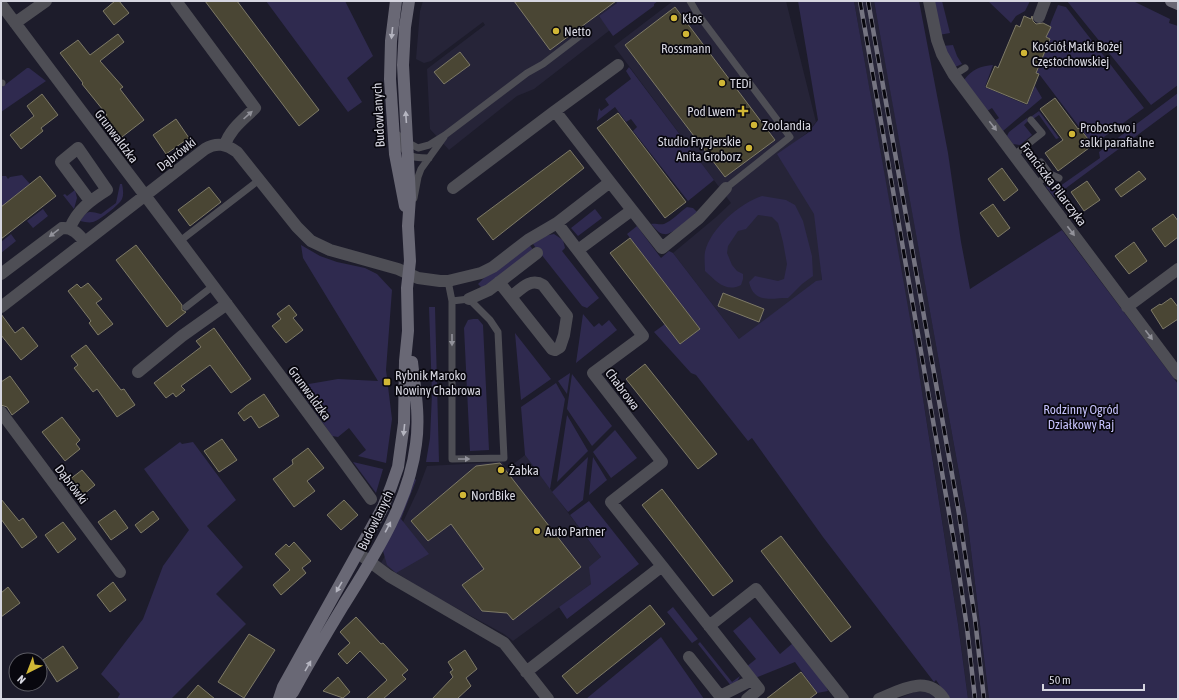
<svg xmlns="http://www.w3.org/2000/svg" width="1179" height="700" viewBox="0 0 1179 700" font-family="'Asap Condensed',sans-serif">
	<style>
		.built { fill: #262438 }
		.green { fill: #2f2a4f }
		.building { fill: #4a4634; stroke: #7e7a67 }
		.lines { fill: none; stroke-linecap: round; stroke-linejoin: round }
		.lane { stroke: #4e4e55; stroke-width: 7 }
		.street { stroke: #4e4e55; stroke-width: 12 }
		.secondary { stroke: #696875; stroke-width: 12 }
		.rail-casing { stroke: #757481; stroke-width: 4.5 }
		.rail { stroke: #08070e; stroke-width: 3; stroke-dasharray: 9; stroke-linecap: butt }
		.oneway { fill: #b5b5c0 }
		.oneway2 { fill: #92929a }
		.poi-dot { fill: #d1b736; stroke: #08070e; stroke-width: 1.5 }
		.labels { text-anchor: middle; stroke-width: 3.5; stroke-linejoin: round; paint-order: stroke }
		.poi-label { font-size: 13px; fill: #d6d6e0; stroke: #08070e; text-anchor: start }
		.street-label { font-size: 13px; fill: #d6d6e0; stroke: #08070e }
		.park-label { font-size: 13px; fill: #c5c1fa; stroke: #08070e }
	</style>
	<rect width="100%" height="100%" fill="#1d1c2b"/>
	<!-- built -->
	<path class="built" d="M423,1H616L617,3L599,16L610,30L534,89L517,96L449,150L430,129L427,69L485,25L483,22L431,61L424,63L416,59L420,11Z
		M673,1H786L816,122L809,131L780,155L786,168L817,214L822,282L742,343L673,253L715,218L731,203L614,46Z
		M854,1H874L889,82L967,517L989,699H968L958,624L925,411Z
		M525,455L601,557L591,584L513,641L504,634L425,591L381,563L397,535L418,490L427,466L502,462L507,469Z
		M914,692H927L941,699H897Z"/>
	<!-- green -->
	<path class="green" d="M266,1H345L373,56L347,78L362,102L348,112Z
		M616,1H658L654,4V6L613,36L599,16L617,3Z
		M798,1H854L915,347L958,624L968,699H949L936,680L934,682L823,537L752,438L748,441L696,375L691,373L654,332L665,324L680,344L700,329L627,234L637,226L661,258L669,251L673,253L739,339L816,281L822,280L814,214L777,154L812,130L811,129L818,120Z
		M874,1H919L948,153L961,242L970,289L1062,230L1178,384V699H989L967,517Z
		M932,1H942L950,33L939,35Z
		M988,1H1030L1025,11L1016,16L1011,23Z
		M1067,1H1133L1170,19L1169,23L1178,26V85L1151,105Z
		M1058,5L1066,7L1144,108L1093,145L1039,74L1036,73L1051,22Z
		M953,45L957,56L962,64L955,67L942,46Z
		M993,65L985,87L1027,105L1035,86L1042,98L1003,131L994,121L999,118L992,108L987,111L964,80C972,69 981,66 993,65Z
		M629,67L714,180L688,201L633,131L637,127L631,119L626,122L615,107L597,121L599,108L601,111L609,105L605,99L631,79L626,71Z
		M27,68H29L46,81L1,112V88Z
		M1178,93V105L1054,197L1046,187L1049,182L1055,184L1050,188L1053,191L1100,158L1099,152Z
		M1039,111L1059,138L1056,139L1039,115L1033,119L1032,116Z
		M1027,118L1028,121L1024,125L1032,135L1020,145L1013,144L1007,136L1009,132Z
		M22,175L30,184L1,207V176H6L8,179L10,177Z
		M120,184H122C123,189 124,194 122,199C119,205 100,220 93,222C89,223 85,222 80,221C87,210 89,211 101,214L116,203Z
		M75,190L77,198L74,209L63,195L65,194L67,196Z
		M762,196L786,200L795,205L803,221L812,256L813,276L802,284L788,298C771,298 754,304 749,282L755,276L778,281L784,279L787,264L783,242L778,223L772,217L758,215L746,229L738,231L728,246L727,253L732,265L737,271L743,274V279L741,285C726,293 716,281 705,271C705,265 704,258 705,252C710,229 740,203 762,196Z
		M687,207L693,208L697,212C690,218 672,236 664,234C659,234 655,228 651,224C655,223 659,225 664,224C672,221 680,212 687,207Z
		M43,209L48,216L33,228L27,221Z
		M595,209L602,218L578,236L571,228Z
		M11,234L16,241L1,253V242Z
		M554,234L563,240L565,248L562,251L599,298L587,308L582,306L533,244L544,236Z
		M528,243L534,251L486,289L481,287L478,284L483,279Z
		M301,245L320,256L337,262L365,268L377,274L392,290L386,370L392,419L386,463L358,456L366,450L349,428L338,437L332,436L297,386L338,379L378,381L303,258Z
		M429,307H435L439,462H426L430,438L432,394Z
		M583,314L594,327L599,323L602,326L609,320L617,330L576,363Z
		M473,319H478L483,325L489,450L470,451L464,328L468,320Z
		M515,333L551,379L521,400Z
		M570,373L567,394L558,381Z
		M572,374L612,426L592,446L567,409Z
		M556,383L565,399L550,489L525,455L521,407Z
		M567,415L588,451L557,482Z
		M615,430L637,458L611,478L593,452Z
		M180,442L182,444L193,442L236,500L207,526L243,567L216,594L246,624L171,699H117L120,694L101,674L143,619L163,566L189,530L144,469Z
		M588,457L583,500L568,512L552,492Z
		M593,457L607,480L589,495Z
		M353,462L383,469L376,493Z
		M414,478L416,480L415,483L401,519L429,554L396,573L387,565L383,551Z
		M589,501L639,564L567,619L559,607L591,584L589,567L601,557L570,515Z
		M673,607L698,639L692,643L667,612Z
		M750,617L780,654L793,643L824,682L828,691L817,693L795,662L755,678L746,667L756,659L733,631Z
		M661,637L704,699H586Z
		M700,642L732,682L740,676L737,682L732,687L698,644Z"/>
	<!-- building -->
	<path class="building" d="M115,1H119L129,13L114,25L103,11Z
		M205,1H237L319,110L299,126Z
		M514,1H616L550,50Z
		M675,7L775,140L725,177L625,45Z
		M1024,16L1031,19L1032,16L1033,21L1036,24L1043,23L1051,27L1046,37L1050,39L1036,73L1039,74L1027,104L986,87L995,66L998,68L1016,25L1020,27Z
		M118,34L124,42L100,61L123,87L120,89L144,120L118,140L102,118L107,115L82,84L83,83L60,53L78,40L90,55Z
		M460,52L470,65L444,84L434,72Z
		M42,94L58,115L41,128L43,131L21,149L10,135L34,116L27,106Z
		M1055,98L1078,129L1079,128L1093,145L1058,171L1045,153L1063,140L1040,109Z
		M618,113L686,202L665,218L597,128Z
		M176,119L189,138L166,154L153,135Z
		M570,150L584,168L493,240L477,219Z
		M1002,168L1018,190L1004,201L988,179Z
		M1139,171L1146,179L1121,197L1115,189Z
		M40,176L56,196L1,239V207Z
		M1087,181L1100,200L1084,211L1071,192Z
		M209,187L221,202L190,226L178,210Z
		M993,204L1010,228L998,237L980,213Z
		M1173,214L1178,221V237L1165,247L1152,229Z
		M630,238L700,329L680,344L610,253Z
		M1134,242L1147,261L1129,274L1115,256Z
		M136,245L182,305V310L186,312L167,327L116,260Z
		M88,283L102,299L96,303L113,324L98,335L89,323L91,321L68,291L77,284L81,288Z
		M723,293L764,309L759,322L718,306Z
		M1171,298L1178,307V319L1163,329L1151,310L1160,304L1161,305Z
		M289,305L297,315L293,318L303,330L286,343L272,326L281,319L277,314Z
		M1,314L15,333L23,327L38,346L21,360L1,335Z
		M214,328L251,379L231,393L210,365L181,386L185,390L176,397L173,393L166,398L154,383L201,347L196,341Z
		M86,345L121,390L124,389L135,405L117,417L97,389L93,392L74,368L78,365L71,356Z
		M645,364L717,454L698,469L626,379Z
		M10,376L29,402L12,415L7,407L1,405V382Z
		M264,394L279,416L259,428L251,416L244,421L238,413L246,406Z
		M62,417L80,440L76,444L80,449L65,461L42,432Z
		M222,439L237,460L219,472L204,451Z
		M308,448L324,468L307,481L315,491L294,507L273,479L293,464L292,460Z
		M500,463L581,567L513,620L507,613L482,611L462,585L484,569L451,524L428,541L411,521L476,466Z
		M82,470L95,485L78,499L65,483Z
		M662,489L733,581L713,596L642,505Z
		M1,499L19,521L23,518L37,537L22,548L1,519Z
		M344,500L358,515L341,530L327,515Z
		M115,510L128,528L111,540L98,522Z
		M153,511L159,519L141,533L135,525Z
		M63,522L76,539L58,553L45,535Z
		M781,536L851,627L831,642L761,551Z
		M294,542L311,561L302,568L306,573L281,595L273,585L290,570L275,554L286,544L289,547Z
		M113,582L126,600L110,612L97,595Z
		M8,587L20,603L1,617V593Z
		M650,605L665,624L577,694L562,676Z
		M356,617L381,644L383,643L408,670L402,675L406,679L383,699H366L387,680L360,651L347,664L338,654L350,643L340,632Z
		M249,634L275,650L244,698L218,682Z
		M63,646L78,668L57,682L43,660Z
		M465,650L477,669L466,678L471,686L457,699H432L453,677L450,672L453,670L448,662Z
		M801,672L817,693L809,699H766Z
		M338,677L350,692L343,698L323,691Z
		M198,685L215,699H186Z"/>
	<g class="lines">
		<!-- lane -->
		<path class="lane" d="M690,1L697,13L790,137L726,188
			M954,75L965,68
			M1,83H2
			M398,135C405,156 407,158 429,158
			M407,142L418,148L429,145L445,135L527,73L543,64L585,32
			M1014,155L1042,133L1031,120
			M1041,162L1050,174L1059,178
			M1036,184L1050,174
			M414,198L418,177L421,169L444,137
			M180,241L259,180
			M448,281L452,301V459L504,458L498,332L490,320L469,299L452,301
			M186,307L213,286"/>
		<!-- street -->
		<path class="street" d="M176,1L255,108C243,120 230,129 225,145
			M929,1L937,40L942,54L954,75L1178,374
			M1,4C124,169 250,332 371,499
			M1039,17L1045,1
			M15,23L46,1
			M610,182L555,111L618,65
			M453,188L555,111
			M557,223L610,182L632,210
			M70,228C77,210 91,200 107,190L78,148L61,162L90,201
			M578,250L632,210L662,248L699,218L726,188
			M1,274L62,228C73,227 79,235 85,242
			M499,282L552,349L555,350L560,347L564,335L567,316L543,285C530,277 520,290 511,297
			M469,299L489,290L537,253
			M1,307L205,149C217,142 226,144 237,152L297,227L311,241L330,250L398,269L418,278L440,281H448L481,273L493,267L528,240L557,223L643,336L593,373L662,462L611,502L662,566L526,672
			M1127,307L1178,269
			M138,372L182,336L227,304
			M1,412L120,572
			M358,553L389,576L504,643L548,699
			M662,566L759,689L747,699
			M709,626L756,589L843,699
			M689,657L720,696L752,680
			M879,699C901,690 927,674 944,699"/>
		<!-- secondary -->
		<path class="secondary" d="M396,1L391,41L390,79L395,154L405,206
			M1171,1L1178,4
			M279,699L283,687L383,507L391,487L398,467L404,423L405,361L408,331L407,288L410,261L408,226L410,197L403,65L405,27L409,1
			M287,699L293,692C309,663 326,634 343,606C374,556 409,503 416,444C420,416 415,389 412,362"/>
		<!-- rail casing -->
		<g class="rail-casing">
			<path id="rail" d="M860,1L956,553L967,628L975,699
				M868,1L958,508L975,619L984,699"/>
		</g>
		<!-- rail -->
		<use href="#rail" class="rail"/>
	</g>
	<!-- one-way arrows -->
	<defs><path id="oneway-solid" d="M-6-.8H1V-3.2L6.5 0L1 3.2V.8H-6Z"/></defs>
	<g class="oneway">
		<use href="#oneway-solid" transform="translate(392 33) rotate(96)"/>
		<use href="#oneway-solid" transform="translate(406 117) rotate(-94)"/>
		<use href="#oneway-solid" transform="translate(404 430) rotate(96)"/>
		<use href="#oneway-solid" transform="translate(388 527) rotate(-62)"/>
		<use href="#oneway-solid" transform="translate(339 587) rotate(120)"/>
		<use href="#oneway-solid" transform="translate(308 666) rotate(-60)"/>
	</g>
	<g class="oneway2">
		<use href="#oneway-solid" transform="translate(248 115) rotate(-42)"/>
		<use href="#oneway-solid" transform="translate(993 126) rotate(52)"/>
		<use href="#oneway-solid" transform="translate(1071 231) rotate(53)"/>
		<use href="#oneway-solid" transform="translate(54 233) rotate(143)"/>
		<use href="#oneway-solid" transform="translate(1149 335) rotate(53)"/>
		<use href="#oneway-solid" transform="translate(452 340) rotate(90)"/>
		<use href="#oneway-solid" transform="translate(464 459)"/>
	</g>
	<!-- markers -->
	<g class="poi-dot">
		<circle cx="674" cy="18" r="4"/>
		<circle cx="556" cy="31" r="4"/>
		<circle cx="686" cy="34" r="4"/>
		<circle cx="1024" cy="53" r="4"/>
		<circle cx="722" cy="83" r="4"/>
		<path d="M741 105h4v4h4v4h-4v4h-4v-4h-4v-4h4z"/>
		<circle cx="754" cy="125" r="4"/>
		<circle cx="1072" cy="134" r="4"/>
		<circle cx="749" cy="148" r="4"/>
		<rect x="383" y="378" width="8" height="8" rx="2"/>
		<circle cx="501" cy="470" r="4"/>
		<circle cx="463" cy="495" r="4"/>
		<circle cx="537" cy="531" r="4"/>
	</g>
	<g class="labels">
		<!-- poi labels -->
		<g class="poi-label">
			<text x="682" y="23">Kłos</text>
			<text x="564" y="36">Netto</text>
			<text x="1032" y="51">Kościół Matki Bożej<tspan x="1032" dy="15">Częstochowskiej</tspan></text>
			<text x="686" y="53" text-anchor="middle">Rossmann</text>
			<text x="730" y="88">TEDi</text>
			<text x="735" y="116" text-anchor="end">Pod Lwem</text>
			<text x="762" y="130">Zoolandia</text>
			<text x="1080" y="132">Probostwo i<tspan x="1080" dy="15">salki parafialne</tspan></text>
			<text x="741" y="146" text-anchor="end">Studio Fryzjerskie<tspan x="741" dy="15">Anita Groborz</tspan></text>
			<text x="395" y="380">Rybnik Maroko<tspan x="395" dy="15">Nowiny Chabrowa</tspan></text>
			<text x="509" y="475">Żabka</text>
			<text x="471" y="500">NordBike</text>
			<text x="545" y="536">Auto Partner</text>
		</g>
		<!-- street labels -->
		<g class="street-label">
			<text transform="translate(378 115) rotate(-93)" y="5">Budowlanych</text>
			<text transform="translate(117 136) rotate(53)" y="5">Grunwaldzka</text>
			<text transform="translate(176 154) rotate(-38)" y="5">Dąbrówki</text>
			<text transform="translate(1054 184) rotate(53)" y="5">Franciszka Pilarczyka</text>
			<text transform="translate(623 389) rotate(53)" y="5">Chabrowa</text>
			<text transform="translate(310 393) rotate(54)" y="5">Grunwaldzka</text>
			<text transform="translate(72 484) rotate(53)" y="5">Dąbrówki</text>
			<text transform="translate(375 520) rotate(-64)" y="5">Budowlanych</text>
		</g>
		<!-- park labels -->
		<g class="park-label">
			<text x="1081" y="414">Rodzinny Ogród<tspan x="1081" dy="15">Działkowy Raj</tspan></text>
		</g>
	</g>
	<!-- border -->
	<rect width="1179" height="700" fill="none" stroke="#d6d6e0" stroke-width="4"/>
	<!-- north arrow -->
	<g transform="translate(28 672) rotate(222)"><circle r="19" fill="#08070e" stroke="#5a5a62"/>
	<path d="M0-3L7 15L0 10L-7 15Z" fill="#d1b736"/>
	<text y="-6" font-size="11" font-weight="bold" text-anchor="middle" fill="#d6d6e0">N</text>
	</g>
	<!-- scale -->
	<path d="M1043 684v6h101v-6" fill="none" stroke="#d6d6e0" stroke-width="2"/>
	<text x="1049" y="684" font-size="12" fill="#d6d6e0" stroke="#08070e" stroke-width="3" paint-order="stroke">50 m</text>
</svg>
